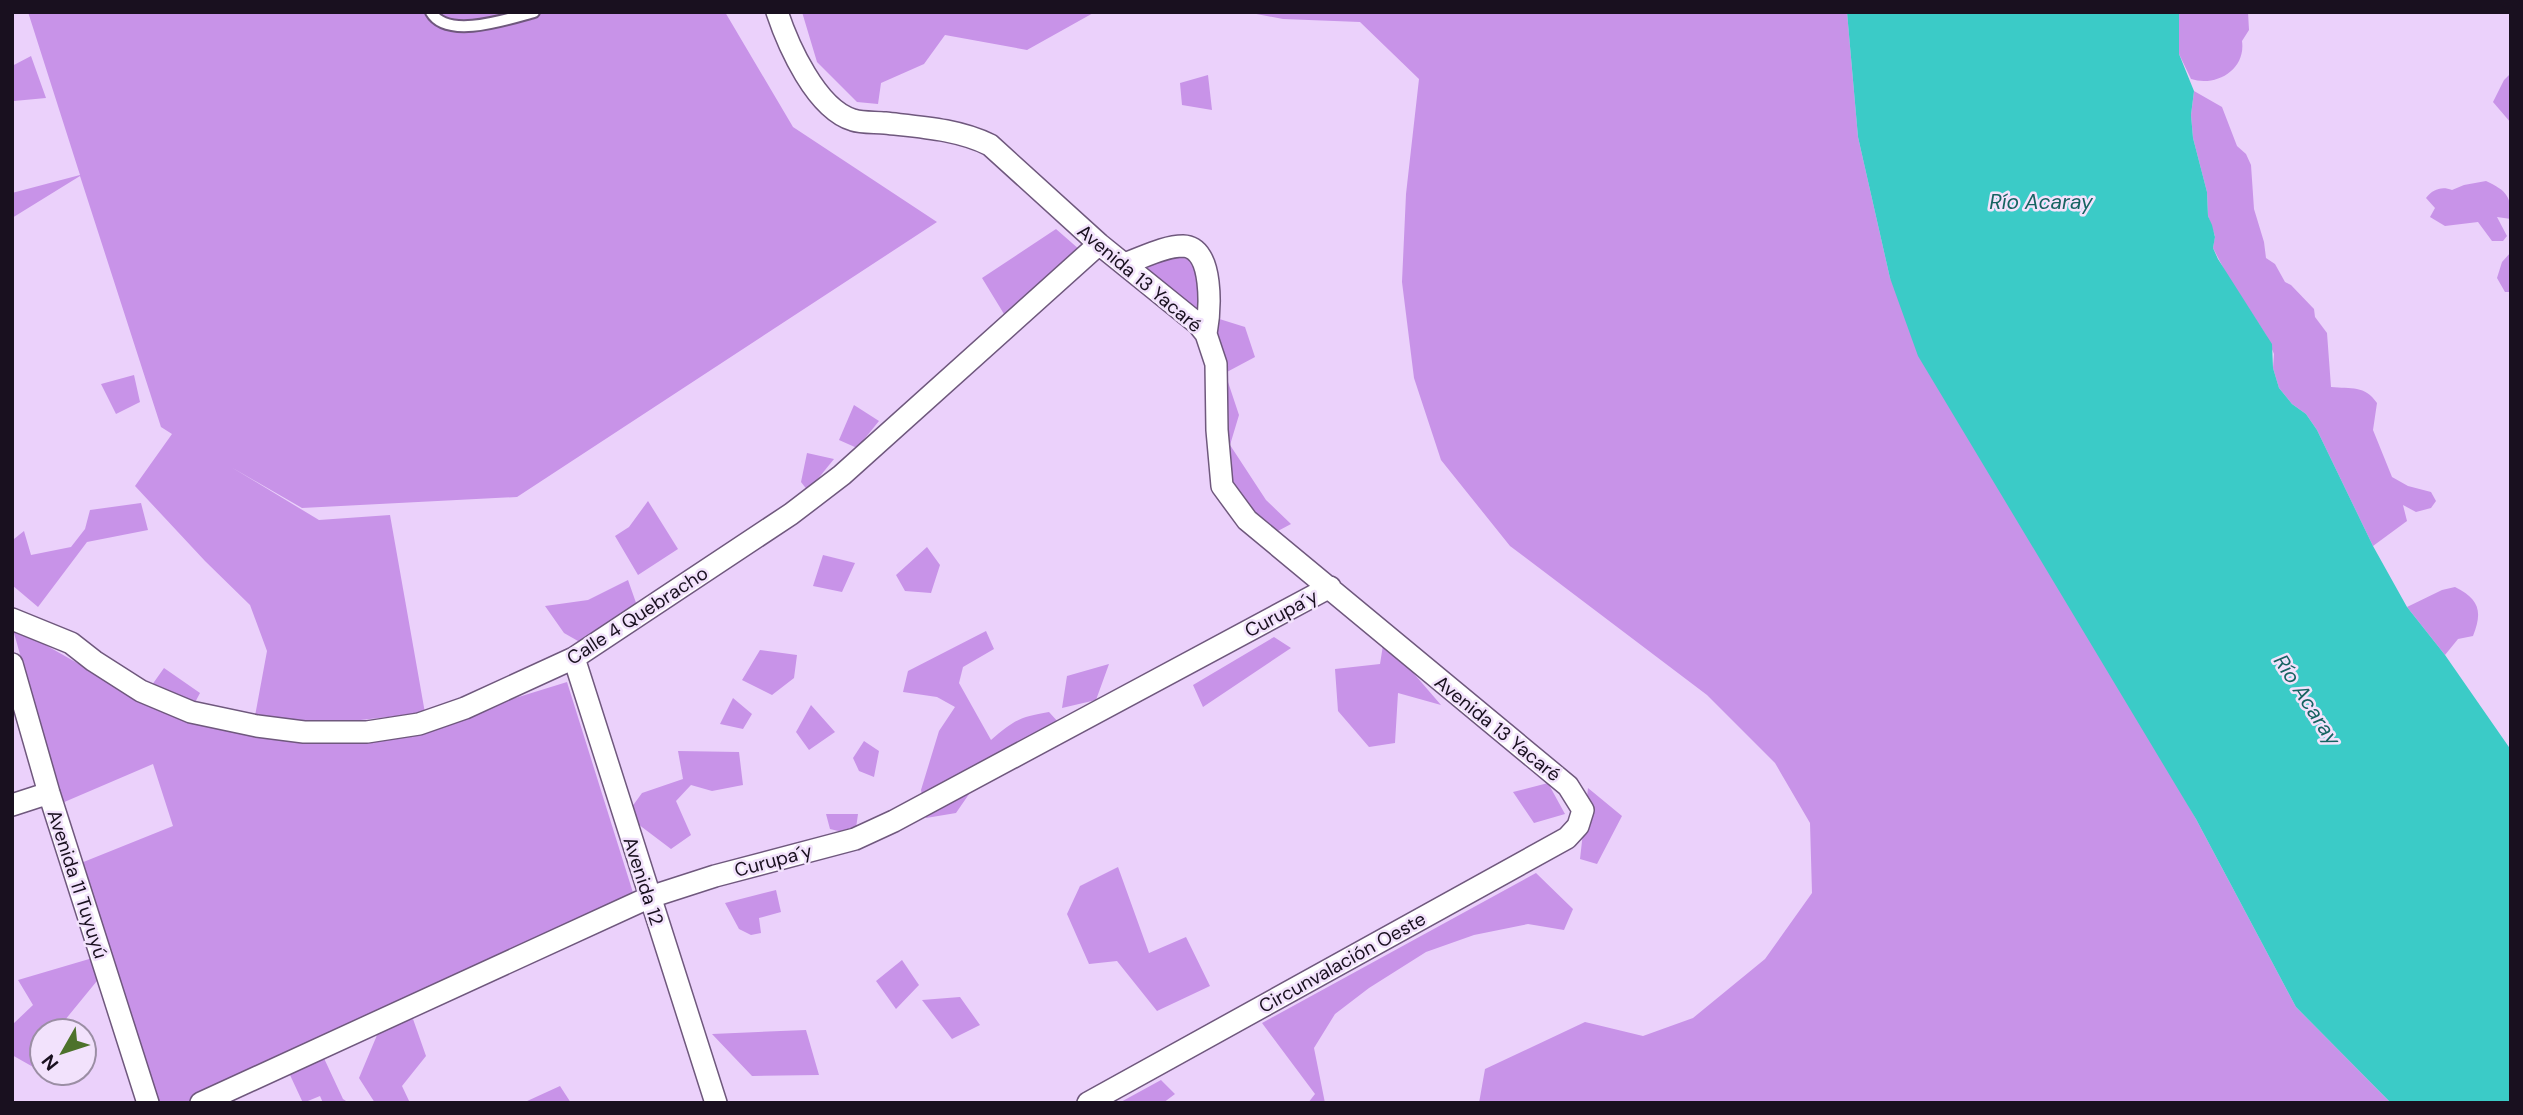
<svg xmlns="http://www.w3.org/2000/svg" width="2523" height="1115" viewBox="0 0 2523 1115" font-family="'DM Sans',sans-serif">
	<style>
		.green { fill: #c893e8 }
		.water { fill: #3bcbc7 }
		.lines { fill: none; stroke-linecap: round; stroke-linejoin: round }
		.lane-casing { stroke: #6f587d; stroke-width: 14 }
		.street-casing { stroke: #6f587d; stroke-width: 24 }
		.lane { stroke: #fff; stroke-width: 10 }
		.street { stroke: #fff; stroke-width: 21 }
		.labels { text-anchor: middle; stroke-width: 5; stroke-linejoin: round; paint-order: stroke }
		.street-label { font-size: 19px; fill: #19101f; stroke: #f2e2fc }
		.water-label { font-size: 21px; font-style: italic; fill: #166361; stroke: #f2e2fc }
	</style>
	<rect width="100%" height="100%" fill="#ebd1fb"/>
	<!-- green -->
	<path class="green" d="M28,12H725L793,127L937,222L517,497L302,508L231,467L319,520L390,515L425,713L333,723L255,716L267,651L250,605L205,561L135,486L172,434L161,427L80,176L12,218V193L80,175Z
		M802,12H1095L1027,50L945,35L924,64L881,83L878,104L857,102L817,62Z
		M1246,12H1847L1858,137L1890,278L2196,819L2296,1007L2391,1103H1479L1485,1069L1585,1022L1643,1036L1693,1018L1765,959L1812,893L1810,823L1775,763L1707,695L1510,546L1441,460L1414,378L1402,282L1406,194L1419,79L1360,22L1283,19Z
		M2179,12H2248L2249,30L2242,41C2246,70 2216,87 2191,79L2179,54Z
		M31,56L46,98L14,101L12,66Z
		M2511,73V123L2493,102L2504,80Z
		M1208,75L1212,110L1182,105L1180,83Z
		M2194,91L2222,107L2237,146L2246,154L2251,165L2254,209L2264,242L2266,258L2275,264L2285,282L2291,285L2314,309L2315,317L2327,333L2331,387C2351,389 2365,385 2377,403L2373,430L2392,477L2408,486L2431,492L2436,501L2431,508L2416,512L2403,505L2407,521L2373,546L2317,430L2306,414L2292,404L2279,388L2273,368L2274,354L2266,335L2226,273L2213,248L2215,236L2208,216L2207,192L2193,138L2191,115Z
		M2486,181C2507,191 2511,196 2511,219L2497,217L2507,236L2503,241H2492L2478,222L2445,226L2430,217L2435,208L2426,198C2433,189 2442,186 2452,190L2464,185Z
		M1056,229L1080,250L1004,314L982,278Z
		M1146,245L1204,265L1213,317L1245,327L1255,357L1225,373L1239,415L1230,445L1266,500L1291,524L1276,532L1242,499L1229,479L1228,405L1217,342L1147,268Z
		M2511,252V292H2505L2497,278L2502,262Z
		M134,375L140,402L116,414L101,384Z
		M854,405L879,421L857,448L839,440Z
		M807,453L834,459L808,491L801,482Z
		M648,501L678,549L638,575L615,536L629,527Z
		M141,503L148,530L87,542L38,607L12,585L14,539L24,531L31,555L71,547L85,529L90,510Z
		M927,547L940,565L931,593L905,591L896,575Z
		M823,555L855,563L842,592L813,586Z
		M628,580L641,617L585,645L564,633L545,606L588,600Z
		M2455,587C2479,599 2483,611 2473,636L2458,639L2445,655L2407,607L2442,590Z
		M12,626L79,664L215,729L388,737L567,682L635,899L187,1103H157L71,867L173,826L153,764L62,803Z
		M986,631L994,649L963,667L959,683L991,740C1013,721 1019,717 1049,712L1059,723L998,752L956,813L926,818L921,790L939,731L955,707L937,697L903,692L908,671Z
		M1274,637L1291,648L1203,707L1193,685Z
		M1384,639L1441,705L1398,693L1395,743L1369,747L1338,711L1335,669L1380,664Z
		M760,650L797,655L794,678L772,695L742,680Z
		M1109,664L1096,700L1062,708L1067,676Z
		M164,668L200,693L191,710L147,692Z
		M733,698L752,714L743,729L720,724Z
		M811,705L835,732L809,750L796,732Z
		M864,741L879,751L874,777L859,771L853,758Z
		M678,751L739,752L743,785L712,791L691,785L676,801L691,835L671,849L626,815L642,793L683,779Z
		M1548,783L1565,814L1534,823L1513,792Z
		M1588,788L1622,816L1597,864L1580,859Z
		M826,814H858L855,835L830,829Z
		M1118,867L1149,953L1186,937L1210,986L1157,1011L1117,961L1089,964L1067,914L1080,886Z
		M1536,873L1573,909L1564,930L1528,924L1474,935L1426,952L1369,988L1335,1014L1314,1048L1325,1103H1308L1315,1094L1262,1023Z
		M776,890L781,912L759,918L761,933L751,935L739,929L725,903Z
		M96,957L101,976L56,1031H42V1072L12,1055V1025L33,1005L18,980Z
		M902,960L919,985L896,1009L876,981Z
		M960,997L980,1025L952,1039L922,1000Z
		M413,1019L426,1056L402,1086L410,1103H375L359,1078L380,1028Z
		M806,1030L819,1075L752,1076L712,1034Z
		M322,1054L343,1099L349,1103H323L320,1096L303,1103L290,1075Z
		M1161,1080L1175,1094L1163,1103H1119Z
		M560,1086L571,1103L525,1102Z"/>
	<!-- water -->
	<path class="water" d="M1847,12H2179V54L2194,91L2191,115L2193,138L2207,192L2208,216L2212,225L2215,237L2213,248L2218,259L2272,344L2273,368L2279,388L2292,404L2306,414L2317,430L2373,546L2407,607L2445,655L2511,750V1103H2391L2296,1007L2196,819L1918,356L1890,278L1858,137Z"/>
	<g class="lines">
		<!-- lane casing -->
		<g class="lane-casing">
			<path id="lane" d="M431,12C447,40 508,19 534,12"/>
		</g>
		<!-- street casing -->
		<g class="street-casing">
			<path id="street" d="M777,12C788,45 816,109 853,120C862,123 875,122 885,123C920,127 958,129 990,145L1099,244L1198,324L1206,334L1216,364L1217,430L1222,486L1247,520L1568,786L1583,810L1578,826L1567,838L1088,1103
				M1124,264C1142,258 1164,246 1183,246C1215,247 1210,312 1206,334
				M12,619L71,643L94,661L141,691L191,712L257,726L304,732H367L419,724L465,708L574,658L791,514L842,475L1099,244
				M574,658L716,1103
				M12,664L49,793L148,1103
				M12,805L49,793
				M201,1103L650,897L715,876L855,839L894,821L1330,587"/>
		</g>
		<!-- lane -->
		<use href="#lane" class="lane"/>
		<!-- street -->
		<use href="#street" class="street"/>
	</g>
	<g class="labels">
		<!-- street labels -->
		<g class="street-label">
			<text transform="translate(1140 278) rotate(40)" y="7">Avenida 13 Yacaré</text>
			<text transform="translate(1281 613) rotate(-28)" y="7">Curupa´y</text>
			<text transform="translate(637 615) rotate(-33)" y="7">Calle 4 Quebracho</text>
			<text transform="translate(1498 728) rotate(39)" y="7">Avenida 13 Yacaré</text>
			<text transform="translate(773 860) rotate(-15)" y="7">Curupa´y</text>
			<text transform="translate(644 881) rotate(72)" y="7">Avenida 12</text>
			<text transform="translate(78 884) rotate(72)" y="7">Avenida 11 Tuyuyú</text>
			<text transform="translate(1342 962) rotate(-29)" y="7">Circunvalación Oeste</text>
		</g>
		<!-- water labels -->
		<g class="water-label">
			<text x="2041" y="209">Río Acaray</text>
			<text transform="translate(2307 700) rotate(57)" y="7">Río Acaray</text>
		</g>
	</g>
	<!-- border -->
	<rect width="2523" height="1115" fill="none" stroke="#19101f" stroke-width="28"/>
	<!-- north arrow -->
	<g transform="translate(63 1052) rotate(231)"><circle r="33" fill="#f2e2fc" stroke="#9b8ea4" stroke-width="2"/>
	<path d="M0-5L12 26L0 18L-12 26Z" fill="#4d722b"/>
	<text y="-10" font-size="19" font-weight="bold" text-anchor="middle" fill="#19101f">N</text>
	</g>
</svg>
